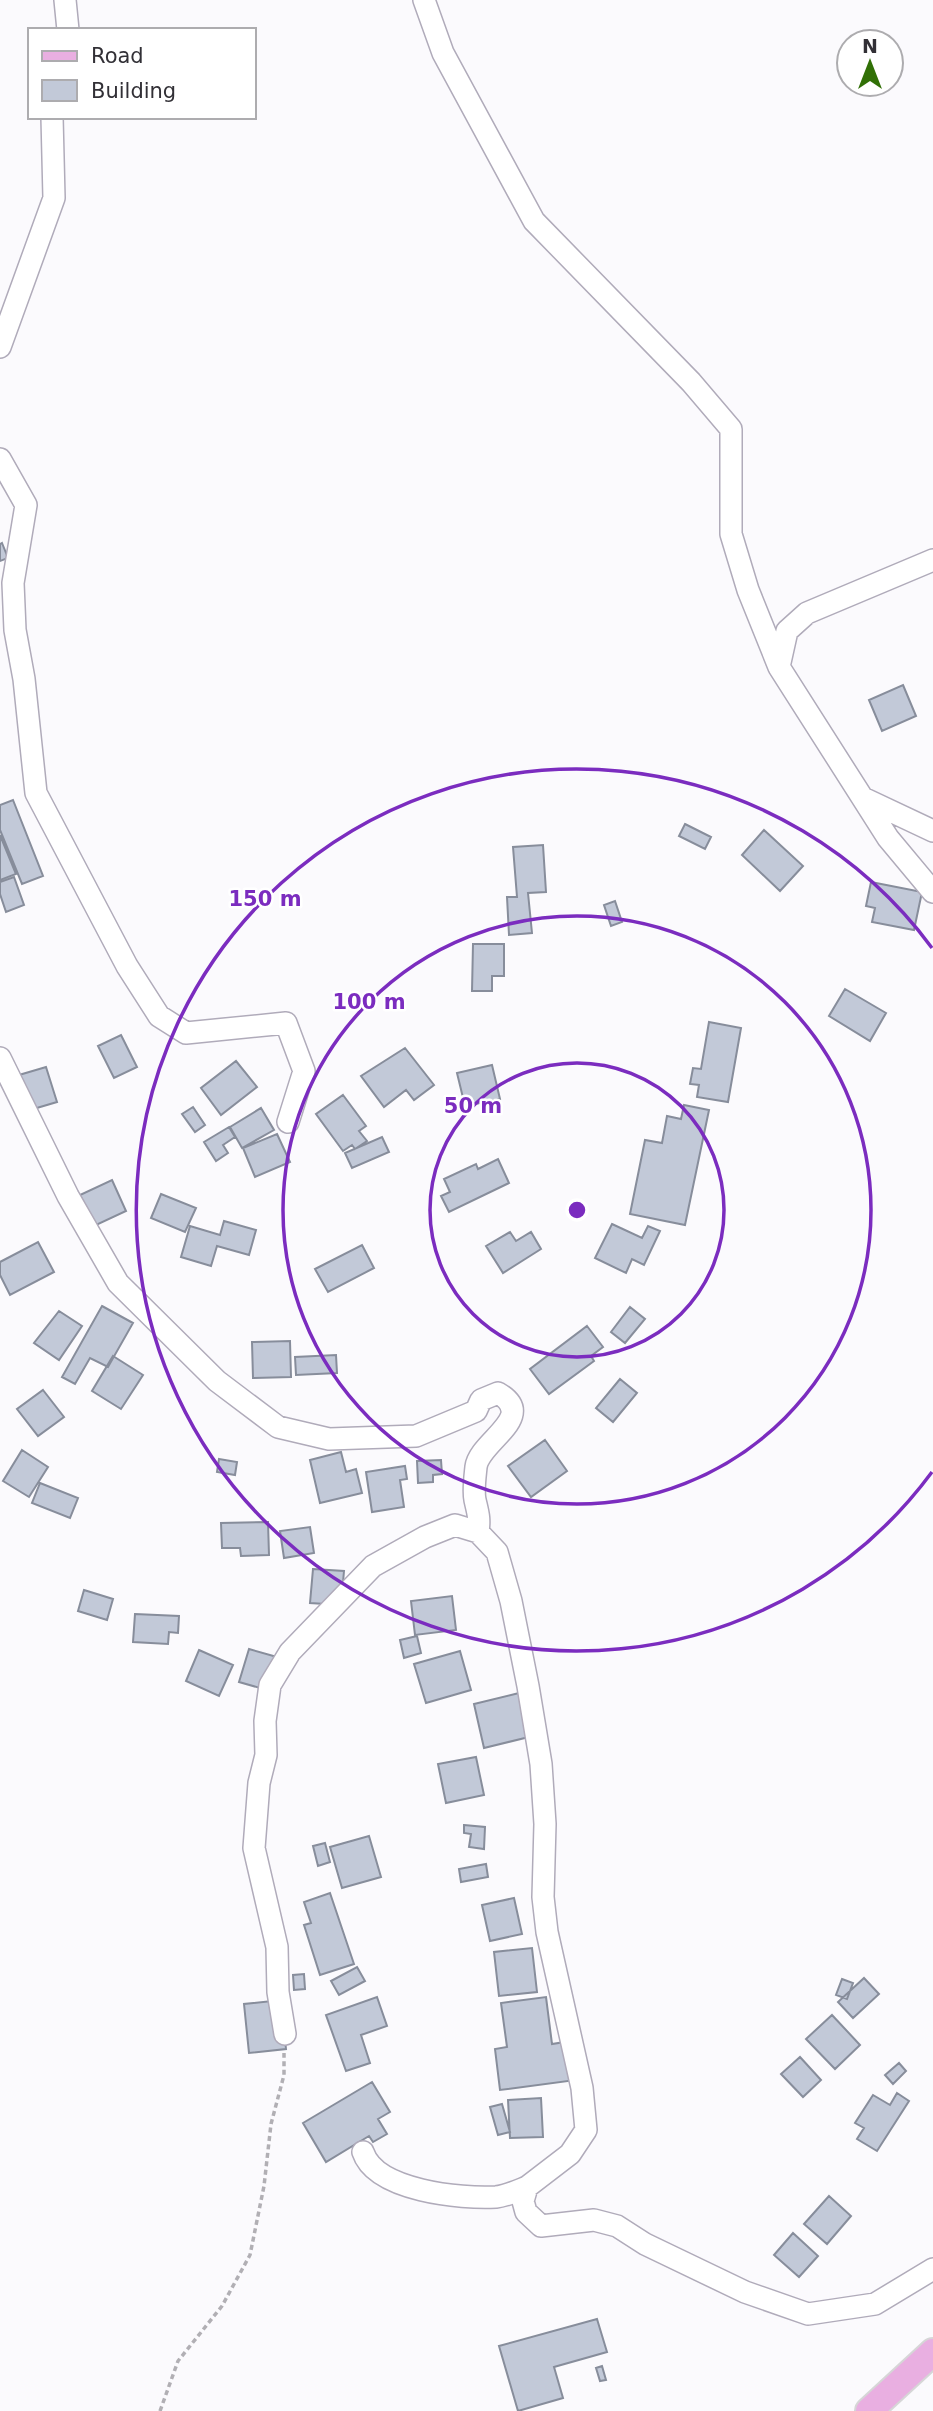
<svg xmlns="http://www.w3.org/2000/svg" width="933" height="2411" viewBox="0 0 933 2411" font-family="'DejaVu Sans',sans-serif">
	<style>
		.building { fill: #c2c9d8; stroke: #878d9b; stroke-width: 2 }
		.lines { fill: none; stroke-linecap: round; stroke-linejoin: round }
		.minor-casing { stroke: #b0abba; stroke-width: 24 }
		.major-casing { stroke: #d6d6d7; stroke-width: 30 }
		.path { stroke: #b1afb4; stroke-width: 3.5; stroke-dasharray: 5 3.5; stroke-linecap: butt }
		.minor { stroke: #fff; stroke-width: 21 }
		.major { stroke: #e9afe1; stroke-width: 26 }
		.ring { fill: none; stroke: #7b2cbf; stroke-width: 3.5 }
		.centre { fill: #7b2cbf; stroke: #fff; stroke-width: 3.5 }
		.ring-label { font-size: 21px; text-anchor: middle; font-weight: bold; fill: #7b2cbf; stroke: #fff; stroke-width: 5; stroke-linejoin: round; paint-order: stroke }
	</style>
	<rect width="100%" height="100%" fill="#fbfafd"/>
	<!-- building -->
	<path class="building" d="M2,543L8,558L0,561V544Z
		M903,685L916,716L882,731L869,700Z
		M13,800L43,876L22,884L0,830V805Z
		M685,824L711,837L705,849L679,836Z
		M764,830L803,866L780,891L742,855Z
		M0,835L16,874L0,880Z
		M543,845L546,892L528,893L532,933L509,935L507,897H517L513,847Z
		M14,877L24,905L6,912L0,894V882Z
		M871,882L922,892L914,930L872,922L875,908L866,906Z
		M615,901L622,922L611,926L604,905Z
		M473,944H504V976H492V991H472Z
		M845,989L886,1013L870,1041L829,1016Z
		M709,1022L741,1028L728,1102L697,1097L699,1085L690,1084L693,1068L701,1069Z
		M121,1035L137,1067L114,1078L98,1046Z
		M405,1048L434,1085L414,1100L406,1090L384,1107L361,1076Z
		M236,1061L257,1087L221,1115L201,1088Z
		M492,1065L500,1099L465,1106L457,1073Z
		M46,1067L57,1102L30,1110L19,1075Z
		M343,1095L366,1126L359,1131L367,1141L355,1149L352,1145L343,1151L316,1114Z
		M684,1105L709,1110L685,1225L630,1214L645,1140L662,1143L667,1116L681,1119Z
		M193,1107L205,1125L195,1132L182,1114Z
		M261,1108L274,1130L242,1148L230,1127Z
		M229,1127L235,1137L223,1145L228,1153L216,1161L204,1142Z
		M277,1134L290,1162L255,1177L243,1148Z
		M382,1137L389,1152L352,1168L345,1153Z
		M498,1159L509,1183L449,1212L441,1196L450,1192L444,1179L476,1164L478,1169Z
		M112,1180L126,1211L94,1226L80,1195Z
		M161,1194L196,1208L185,1232L151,1218Z
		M224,1221L256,1230L249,1255L217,1246L211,1266L181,1257L190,1226L220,1235Z
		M612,1224L642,1238L648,1226L660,1231L644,1265L632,1259L626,1273L595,1258Z
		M510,1232L516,1241L531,1232L541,1249L503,1273L486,1246Z
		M38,1242L54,1272L10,1295L0,1275V1262Z
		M362,1245L374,1268L328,1292L315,1269Z
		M102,1306L133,1323L108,1367L90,1358L75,1384L62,1377Z
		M630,1307L645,1319L625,1343L611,1332Z
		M59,1311L82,1326L59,1360L34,1343Z
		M587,1326L603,1347L591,1356L594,1361L549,1394L530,1369Z
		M290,1341L291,1377L253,1378L252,1342Z
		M336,1355L337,1373L296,1375L295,1357Z
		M113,1356L143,1375L121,1409L92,1391Z
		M620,1379L637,1393L613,1422L596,1408Z
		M43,1390L64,1417L38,1436L17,1409Z
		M545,1440L567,1471L531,1497L508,1466Z
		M22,1450L48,1467L29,1497L3,1481Z
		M341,1452L346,1472L356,1469L362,1493L320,1503L310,1460Z
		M219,1459L237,1462L235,1475L217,1472Z
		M441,1460L442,1474L433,1475V1482L418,1483L417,1461Z
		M405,1466L407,1479L400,1480L404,1507L372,1512L366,1472Z
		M40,1483L78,1498L70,1518L32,1503Z
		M268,1522L269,1555L241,1556L240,1548H222L221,1523Z
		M310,1527L314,1553L284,1558L280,1531Z
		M313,1569L344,1571L341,1605L310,1603Z
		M84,1590L113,1599L107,1620L78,1611Z
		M452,1596L456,1630L415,1635L411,1601Z
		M135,1614L179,1616L178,1633L169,1632L168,1644L133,1642Z
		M417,1636L421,1653L404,1658L400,1640Z
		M249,1649L284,1659L274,1692L239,1682Z
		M199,1650L233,1665L219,1696L186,1681Z
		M460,1651L471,1690L426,1703L414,1664Z
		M519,1693L529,1737L484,1748L474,1704Z
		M476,1757L484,1795L446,1803L438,1764Z
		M464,1825L485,1827L484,1849L469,1847L471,1834L464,1833Z
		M369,1836L381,1877L342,1888L330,1847Z
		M325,1843L330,1862L318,1866L313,1846Z
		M486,1864L488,1877L461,1882L459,1869Z
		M330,1893L354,1964L320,1975L304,1925L311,1923L304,1902Z
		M514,1898L522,1934L490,1941L482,1905Z
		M532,1948L537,1992L499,1996L494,1952Z
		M357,1967L365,1981L339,1995L331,1981Z
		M304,1974L305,1989L294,1990L293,1975Z
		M864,1978L879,1994L853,2018L838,2002Z
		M842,1979L853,1983L847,1999L836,1995Z
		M377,1997L387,2026L361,2035L370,2063L346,2071L326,2015Z
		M546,1997L552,2044L571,2041L576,2080L500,2090L495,2049L507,2047L501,2003Z
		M281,2000L286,2049L249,2053L244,2004Z
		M832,2015L860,2045L835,2069L806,2039Z
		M800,2057L821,2080L803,2097L781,2074Z
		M899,2063L906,2071L893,2084L885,2075Z
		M372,2082L390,2112L378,2119L387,2134L373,2142L369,2136L326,2162L303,2123Z
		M897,2093L909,2101L877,2151L857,2139L864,2128L855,2123L873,2095L890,2105Z
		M541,2098L543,2137L510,2138L508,2100Z
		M502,2104L510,2132L498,2135L490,2107Z
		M829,2196L851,2216L827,2244L804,2224Z
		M793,2233L818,2256L799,2277L774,2255Z
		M597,2319L607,2352L554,2367L563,2398L518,2411L499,2346Z
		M602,2366L606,2380L600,2381L596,2368Z"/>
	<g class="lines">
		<!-- minor casing -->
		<g class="minor-casing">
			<path id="minor" d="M65,0L68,30
				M424,0L443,53L534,221L691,382L731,429V534L748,590L779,667
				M0,347L54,198L52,117
				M0,459L26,505L13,583L15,630L24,679L36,793L127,966L159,1016L186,1033L286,1023L304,1071L288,1122
				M933,560L807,613L787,631L779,667L888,838L933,892
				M863,798L933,831
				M0,1058L68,1196L118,1283L217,1381L278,1427L329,1439L416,1436L476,1411L481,1400L498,1393C539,1417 479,1441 476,1467C475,1477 473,1491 475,1500C478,1513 480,1518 478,1532
				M285,2034L278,1992L277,1947L254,1848L259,1783L266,1755L265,1721L270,1685L290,1652L373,1566L425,1537L455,1525L478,1532L497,1552L511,1601L528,1686L541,1764L545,1824L543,1897L547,1932L582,2088L586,2130L570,2154L527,2187L523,2201L526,2212L541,2226L594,2220L617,2226L645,2244L745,2292L808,2314L875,2304L933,2269
				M363,2152C376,2191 461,2199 496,2197C506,2196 517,2191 527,2187"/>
		</g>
		<!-- major casing -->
		<g class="major-casing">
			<path id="major" d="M869,2411L933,2352"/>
		</g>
		<!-- path -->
		<path class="path" d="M160,2411L178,2361L222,2306L250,2255L264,2186L271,2124L284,2075V2053"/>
		<!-- minor -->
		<use href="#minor" class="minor"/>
		<!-- major -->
		<use href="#major" class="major"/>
	</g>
	<!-- distance rings -->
	<g class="ring">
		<circle cx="577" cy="1210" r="147"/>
		<circle cx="577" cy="1210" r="294"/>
		<path d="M932 1472A441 441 0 1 1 932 948"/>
	</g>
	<circle cx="577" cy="1210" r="10" class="centre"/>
	<g class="ring-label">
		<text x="265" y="906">150 m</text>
		<text x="369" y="1009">100 m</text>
		<text x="473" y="1113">50 m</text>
	</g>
	<!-- legend -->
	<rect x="28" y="28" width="228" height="91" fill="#ffffff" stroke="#adacaf" stroke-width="2"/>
	<rect x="42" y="51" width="35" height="10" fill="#e9afe1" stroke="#adacaf" stroke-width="2"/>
	<text x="91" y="63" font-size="21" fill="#323036">Road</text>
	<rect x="42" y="80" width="35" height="21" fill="#c2c9d8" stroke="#adacaf" stroke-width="2"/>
	<text x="91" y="98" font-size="21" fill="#323036">Building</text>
	<!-- north arrow -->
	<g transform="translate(870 63)"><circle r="33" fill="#ffffff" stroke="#adacaf" stroke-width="2"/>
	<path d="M0-5L12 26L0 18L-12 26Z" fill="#317006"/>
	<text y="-10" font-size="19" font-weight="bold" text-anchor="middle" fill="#323036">N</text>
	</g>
</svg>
